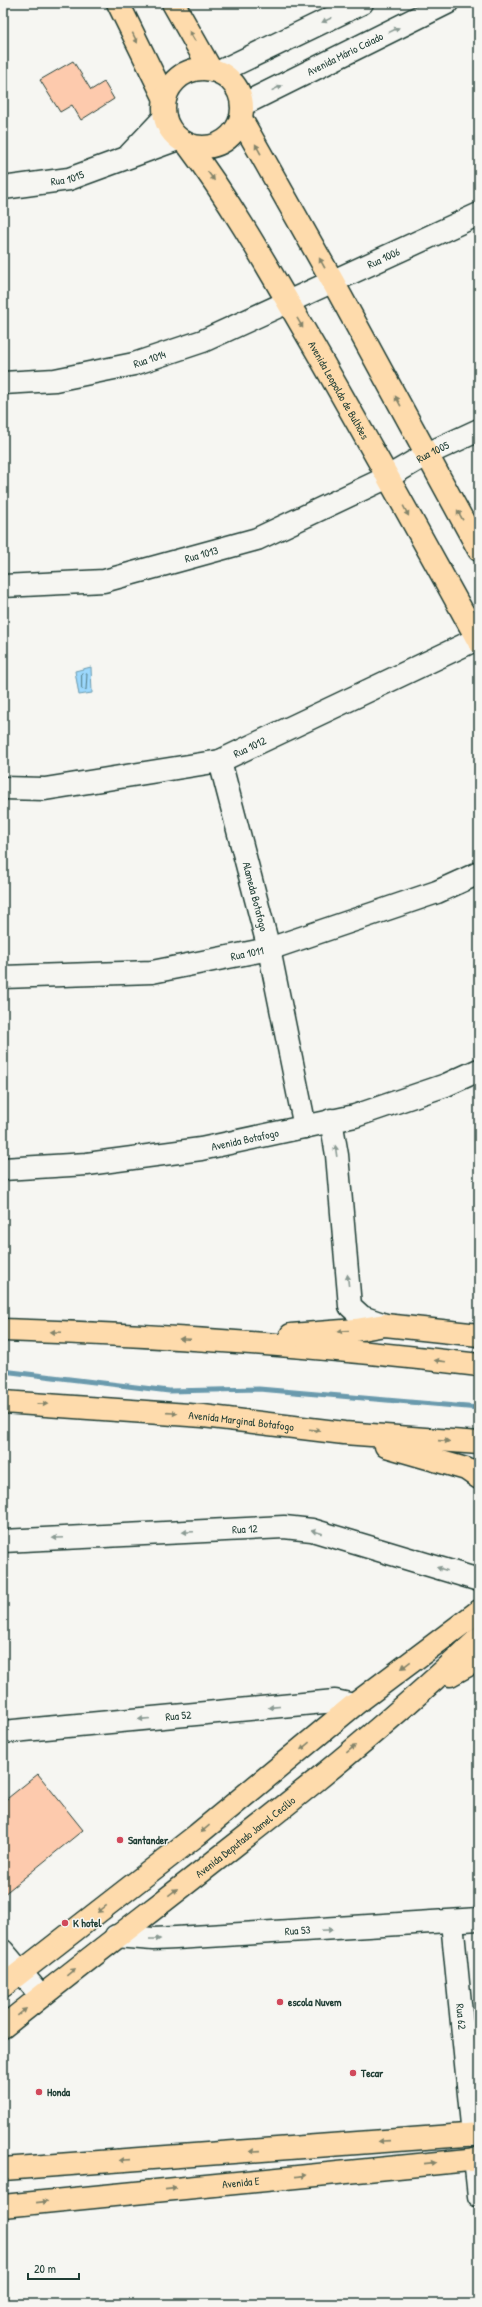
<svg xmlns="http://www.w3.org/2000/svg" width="482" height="2307" viewBox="0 0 482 2307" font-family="'Patrick Hand',sans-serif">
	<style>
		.water { fill: #9cd8fd; stroke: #6a9aad }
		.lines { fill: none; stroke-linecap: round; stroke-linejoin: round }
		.shore { stroke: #517b84; stroke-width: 1 }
		.stream { stroke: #6a9aad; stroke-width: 5 }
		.building { fill: #fdcaad; stroke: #1f3d34 }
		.minor-casing { stroke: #1f3d34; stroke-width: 25 }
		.major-casing { stroke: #1f3d34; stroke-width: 25 }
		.minor { stroke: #f6f6f2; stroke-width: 22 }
		.major { stroke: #fedbac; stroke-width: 22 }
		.oneway { fill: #8a9a93 }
		.oneway2 { fill: #83846a }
		.poi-dot { fill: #d1495b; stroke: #f6f6f2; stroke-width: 1.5 }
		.labels { text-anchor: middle; stroke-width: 3; stroke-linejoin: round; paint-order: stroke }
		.street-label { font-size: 11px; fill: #1f3d34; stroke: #f6f6f2 }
		.poi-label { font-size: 11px; font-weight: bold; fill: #1f3d34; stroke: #f6f6f2; text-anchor: start }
	</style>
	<rect width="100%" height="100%" fill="#f6f6f2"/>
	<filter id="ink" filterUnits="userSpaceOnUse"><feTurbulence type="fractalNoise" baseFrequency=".025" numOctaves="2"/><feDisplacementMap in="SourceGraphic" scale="8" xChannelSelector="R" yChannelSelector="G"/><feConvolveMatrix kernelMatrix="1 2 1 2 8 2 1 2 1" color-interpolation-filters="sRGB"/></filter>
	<g filter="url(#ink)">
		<!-- water -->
		<path class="water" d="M91,667L92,693L79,695L75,671Z"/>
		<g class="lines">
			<!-- shore -->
			<path class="shore" d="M82,673L87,674L86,690L82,689Z"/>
			<!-- stream -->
			<path class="stream" d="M3,1371L169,1391L259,1389L479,1408"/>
		</g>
		<!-- building -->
		<path class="building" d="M73,61L91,90L104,82L114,99L81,120L72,105L60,112L40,80Z
			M38,1774L83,1830L3,1895V1802Z"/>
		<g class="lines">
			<!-- minor casing -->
			<g class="minor-casing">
				<g id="minor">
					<path d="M219,72L362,3"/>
					<path id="s1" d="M242,105L447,3"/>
					<path d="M130,154L165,117"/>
					<path id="s2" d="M3,188L69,179L178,139"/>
					<path id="s3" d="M3,383L55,380L134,364L203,341L479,214"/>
					<path id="s4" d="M3,586L104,581L257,539L388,477L427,454L479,430"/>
					<path id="s5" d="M220,761L269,949L305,1127"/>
					<path id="s6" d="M3,788L45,789L220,761L479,638"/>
					<path id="s7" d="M3,977L152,972L269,949L437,892L479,873"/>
					<path d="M331,1120L337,1155L350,1306L362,1317L385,1325"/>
					<path id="s8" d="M3,1169L87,1164L201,1149L355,1116L446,1085L479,1070"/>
					<path id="s9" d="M3,1541L284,1527L312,1530L479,1580"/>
					<path id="s10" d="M3,1732L335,1701L354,1705"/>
					<path id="s11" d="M452,1922L473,2135"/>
					<path id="s12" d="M116,1936L153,1939L176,1938L479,1919"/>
					<path d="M3,1951L41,1996"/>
					<path d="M475,2159L479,2196"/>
				</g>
			</g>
			<!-- major casing -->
			<g class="major-casing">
				<g id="major">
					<path d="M118,3L165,99"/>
					<path d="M173,3L211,70"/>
					<circle cx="203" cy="108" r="39"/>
					<path d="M241,119L333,282L479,550"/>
					<path id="s13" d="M188,145C237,210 276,282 317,352C372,448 426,545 479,642"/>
					<path d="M3,1330C162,1335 321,1346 479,1365"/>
					<path d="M291,1335L356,1330L385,1325L479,1335"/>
					<path id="s14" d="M3,1402L203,1416L344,1433L479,1443"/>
					<path d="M386,1446L466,1469L479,1478"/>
					<path d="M450,1675L479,1659"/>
					<path d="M3,1986L197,1835L354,1705L479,1611"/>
					<path id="s15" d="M3,2027C162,1899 331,1779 479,1638"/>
					<path d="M3,2169L479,2134"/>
					<path id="s16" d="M3,2206L479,2159"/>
				</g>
			</g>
			<!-- minor -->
			<use href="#minor" class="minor"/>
			<!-- major -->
			<use href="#major" class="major"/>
		</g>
		<!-- one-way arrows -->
		<defs><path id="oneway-solid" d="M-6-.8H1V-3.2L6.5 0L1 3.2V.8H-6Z"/></defs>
		<g class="oneway">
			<use href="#oneway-solid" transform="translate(327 20) rotate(154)"/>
			<use href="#oneway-solid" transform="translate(394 30) rotate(-26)"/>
			<use href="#oneway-solid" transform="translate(277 88) rotate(-26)"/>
			<use href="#oneway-solid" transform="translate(336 1151) rotate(-98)"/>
			<use href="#oneway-solid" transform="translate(348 1280) rotate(-96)"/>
			<use href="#oneway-solid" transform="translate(188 1532) rotate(177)"/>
			<use href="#oneway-solid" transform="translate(317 1532) rotate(-164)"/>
			<use href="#oneway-solid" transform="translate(58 1538) rotate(177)"/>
			<use href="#oneway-solid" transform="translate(442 1569) rotate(-163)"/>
			<use href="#oneway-solid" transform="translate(274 1707) rotate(175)"/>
			<use href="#oneway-solid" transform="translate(144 1719) rotate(175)"/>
			<use href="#oneway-solid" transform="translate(327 1930) rotate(-3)"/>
			<use href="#oneway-solid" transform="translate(155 1939)"/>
		</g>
		<g class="oneway2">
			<use href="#oneway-solid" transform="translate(192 36) rotate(-120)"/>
			<use href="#oneway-solid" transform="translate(135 38) rotate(64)"/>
			<use href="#oneway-solid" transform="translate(258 149) rotate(-119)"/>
			<use href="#oneway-solid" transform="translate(211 176) rotate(53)"/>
			<use href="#oneway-solid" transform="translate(322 263) rotate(-119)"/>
			<use href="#oneway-solid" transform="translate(300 323) rotate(60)"/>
			<use href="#oneway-solid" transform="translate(398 401) rotate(-119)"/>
			<use href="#oneway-solid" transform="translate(406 511) rotate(62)"/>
			<use href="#oneway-solid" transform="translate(460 515) rotate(-119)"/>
			<use href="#oneway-solid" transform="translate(343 1331) rotate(176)"/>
			<use href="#oneway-solid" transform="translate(56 1332) rotate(-178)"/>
			<use href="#oneway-solid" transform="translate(185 1339) rotate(-178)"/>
			<use href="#oneway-solid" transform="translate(440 1361) rotate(-173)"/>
			<use href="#oneway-solid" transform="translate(42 1404) rotate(3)"/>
			<use href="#oneway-solid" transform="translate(172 1413) rotate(4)"/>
			<use href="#oneway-solid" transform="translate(315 1430) rotate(7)"/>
			<use href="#oneway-solid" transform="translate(444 1441) rotate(4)"/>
			<use href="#oneway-solid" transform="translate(406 1665) rotate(142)"/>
			<use href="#oneway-solid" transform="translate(305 1746) rotate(140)"/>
			<use href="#oneway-solid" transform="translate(351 1749) rotate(-39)"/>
			<use href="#oneway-solid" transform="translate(205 1829) rotate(140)"/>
			<use href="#oneway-solid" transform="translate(173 1892) rotate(-38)"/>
			<use href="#oneway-solid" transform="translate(102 1909) rotate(142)"/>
			<use href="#oneway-solid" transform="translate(71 1972) rotate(-39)"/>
			<use href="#oneway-solid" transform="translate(22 2012) rotate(-39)"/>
			<use href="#oneway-solid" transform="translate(384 2141) rotate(176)"/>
			<use href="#oneway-solid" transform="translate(255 2151) rotate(176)"/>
			<use href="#oneway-solid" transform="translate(125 2160) rotate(176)"/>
			<use href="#oneway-solid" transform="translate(430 2163) rotate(-6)"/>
			<use href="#oneway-solid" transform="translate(301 2176) rotate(-6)"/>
			<use href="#oneway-solid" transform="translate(171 2189) rotate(-6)"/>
			<use href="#oneway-solid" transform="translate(42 2202) rotate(-6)"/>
		</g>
	</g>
	<!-- markers -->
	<g class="poi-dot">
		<circle cx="120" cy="1840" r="4"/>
		<circle cx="65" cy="1923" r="4"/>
		<circle cx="280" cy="2002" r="4"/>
		<circle cx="353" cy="2073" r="4"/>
		<circle cx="39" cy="2092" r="4"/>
	</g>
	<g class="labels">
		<!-- street labels -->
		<g class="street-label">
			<text dy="4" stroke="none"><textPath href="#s1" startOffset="115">Avenida Mário Caiado</textPath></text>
			<text dy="4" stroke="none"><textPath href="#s2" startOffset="65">Rua 1015</textPath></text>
			<text dy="4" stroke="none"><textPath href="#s3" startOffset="404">Rua 1006</textPath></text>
			<text dy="4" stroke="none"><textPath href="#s3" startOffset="149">Rua 1014</textPath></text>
			<text dy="4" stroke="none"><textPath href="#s13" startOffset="288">Avenida Leopoldo de Bulhões</textPath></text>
			<text dy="4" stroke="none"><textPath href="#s4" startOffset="456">Rua 1005</textPath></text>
			<text dy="4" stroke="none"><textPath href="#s4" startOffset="202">Rua 1013</textPath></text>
			<text dy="4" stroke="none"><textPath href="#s6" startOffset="252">Rua 1012</textPath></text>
			<text dy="4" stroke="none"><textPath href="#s5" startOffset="140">Alameda Botafogo</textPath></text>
			<text dy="4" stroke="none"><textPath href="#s7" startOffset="246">Rua 1011</textPath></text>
			<text dy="4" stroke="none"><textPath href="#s8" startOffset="244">Avenida Botafogo</textPath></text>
			<text dy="4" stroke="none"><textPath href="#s14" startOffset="239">Avenida Marginal Botafogo</textPath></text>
			<text dy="4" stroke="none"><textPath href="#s9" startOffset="242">Rua 12</textPath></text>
			<text dy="4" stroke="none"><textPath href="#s10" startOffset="176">Rua 52</textPath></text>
			<text dy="4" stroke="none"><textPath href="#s15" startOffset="308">Avenida Deputado Jamel Cecílio</textPath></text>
			<text dy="4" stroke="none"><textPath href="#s12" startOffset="182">Rua 53</textPath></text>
			<text dy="4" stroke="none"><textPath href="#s11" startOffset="95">Rua 62</textPath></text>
			<text dy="4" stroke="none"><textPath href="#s16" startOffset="239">Avenida E</textPath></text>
		</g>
		<!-- poi labels -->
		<g class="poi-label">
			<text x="128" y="1844">Santander</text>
			<text x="73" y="1927">K hotel</text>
			<text x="288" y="2006">escola Nuvem</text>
			<text x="361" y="2077">Tecar</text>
			<text x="47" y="2096">Honda</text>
		</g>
	</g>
	<!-- margin -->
	<rect width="482" height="2307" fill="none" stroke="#f6f6f2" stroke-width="16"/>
	<rect x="8" y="8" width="466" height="2291" fill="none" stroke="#1f3d34" stroke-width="1.5" filter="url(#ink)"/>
	<!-- scale -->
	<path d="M28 2273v6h51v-6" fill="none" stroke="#1f3d34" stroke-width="2"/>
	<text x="34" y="2273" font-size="12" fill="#1f3d34" stroke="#f6f6f2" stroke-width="3" paint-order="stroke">20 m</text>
</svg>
